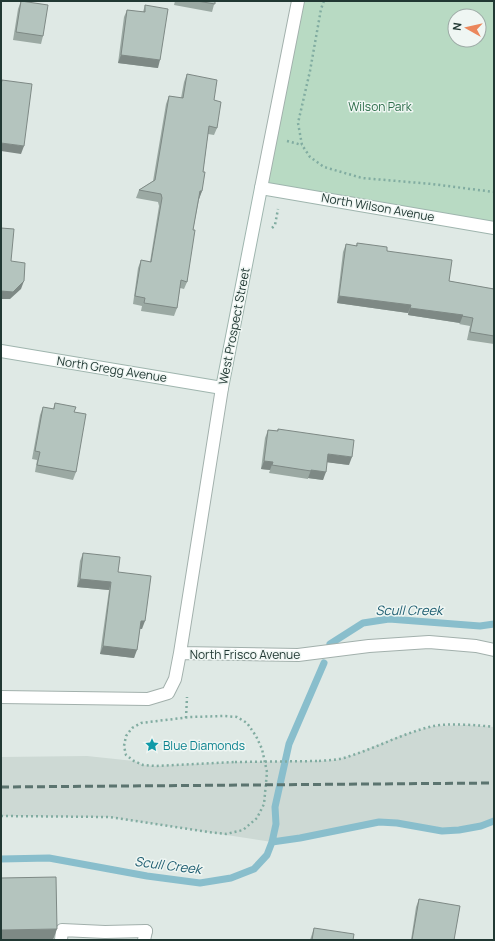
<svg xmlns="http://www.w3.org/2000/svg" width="495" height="941" viewBox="0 0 495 941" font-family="Manrope,sans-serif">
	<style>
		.built { fill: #cdd9d4 }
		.green { fill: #b8dac3; fill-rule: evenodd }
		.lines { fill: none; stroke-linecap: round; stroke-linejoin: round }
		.stream { stroke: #89becc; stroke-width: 7 }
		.lane-casing { stroke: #a2b0ac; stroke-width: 14 }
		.street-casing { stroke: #a2b0ac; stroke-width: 14 }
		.secondary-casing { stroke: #9fb5ae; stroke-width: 14 }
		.path { stroke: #81aca1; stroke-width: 2.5; stroke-dasharray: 2 3; stroke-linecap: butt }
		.lane { stroke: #fff; stroke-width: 12 }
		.street { stroke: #fff; stroke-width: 12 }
		.secondary { stroke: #fff; stroke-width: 12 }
		.rail { stroke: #5b746f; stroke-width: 3; stroke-dasharray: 8 4; stroke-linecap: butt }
		.path-bridge { stroke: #81aca1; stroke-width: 2.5; stroke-dasharray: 2 3; stroke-linecap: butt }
		.wall { fill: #9ba9a3 }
		.shaded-wall { fill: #7e8985 }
		.building { fill: #b4c4be; stroke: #7e8985 }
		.labels { text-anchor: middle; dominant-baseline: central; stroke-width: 3; stroke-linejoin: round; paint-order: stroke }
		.park-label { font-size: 12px; fill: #2d6d4a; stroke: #eff6f3 }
		.street-label { font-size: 12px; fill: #213833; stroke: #eff6f3 }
		.culture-label { font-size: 12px; fill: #0d838f; stroke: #eff6f3; text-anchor: start }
		.water-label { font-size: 13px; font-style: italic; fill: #1f5e71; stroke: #eff6f3 }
	</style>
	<rect width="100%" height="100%" fill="#dfe9e5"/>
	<path class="built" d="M467,725L494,727V821L481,826L459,830L442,831L397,823L379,822L300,838L272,842L109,817L1,816V757L87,756L134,761L143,765L156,766L235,762L319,761L336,760L350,756L402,735L434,726Z"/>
	<path class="green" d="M298,1H494V228L261,188ZM455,16H479V40H455Z"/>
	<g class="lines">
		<path class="stream" d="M330,644L363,623L389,619L480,626L494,624
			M272,842L300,838L379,822L397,823L442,831L459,830L481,826L494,821
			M1,859L49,858L147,876L200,883L231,878L254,869L267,855L272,842L276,824L275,807L289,744L324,663"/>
		<defs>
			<path id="lane" d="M61,940L62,930L105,932L146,931"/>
			<path id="street" d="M261,188L298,1
				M180,653L298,655L369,646L429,642L476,646L494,650
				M1,697L148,699L168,693L175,679L180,653L222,388
				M144,940L146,931"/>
			<path id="secondary" d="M1,351L222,388L261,188L494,228"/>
		</defs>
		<use href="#lane" class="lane-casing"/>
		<use href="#street" class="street-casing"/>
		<use href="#secondary" class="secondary-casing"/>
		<path class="path" d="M324,1L321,9L310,71L298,123L302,145L310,157L324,167L362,178L432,184L494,192
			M287,141L302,145
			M272,228L275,225L278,209
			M186,718L187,697
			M319,761C330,760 340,760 350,756C378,747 404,733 433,726C450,723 477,725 494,727
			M1,816L109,817L208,832L226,834L243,830L257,818L264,804L267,772L262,749L256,736L247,723L237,717L224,716L190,717L141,723L132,728L126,736L124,746L126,755L134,761L143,765L156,766L235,762"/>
		<use href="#lane" class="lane"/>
		<use href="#street" class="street"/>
		<use href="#secondary" class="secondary"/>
		<path class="rail" d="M1,787L494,783"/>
		<path class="path-bridge" d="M235,762L319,761"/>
	</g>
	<path class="wall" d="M21,1L43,36L41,44L13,40L18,9Z
		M175,1H215L212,12L174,5Z
		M145,5L158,68L118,63L124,17L127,10L143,12Z
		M187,74L214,100L217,128L214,135L208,134L203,172L202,191L199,199L193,230L187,282L184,289L180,288L177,308L174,316L141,311L142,306L133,304L138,268L141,260L150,262L159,206L158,202L136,198L139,190L153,181L166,104L169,96L181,98L184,82Z
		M357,243L387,251L449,281L494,289V344L467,340L470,326L459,324L460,323L408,315V313L337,303L343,252L346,244L356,246Z
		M55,403L74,412L76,472L73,480L35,472L37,460L32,459L40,415L43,407L53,409Z
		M278,429L349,465L327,462L323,480L308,478V479L269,473L270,470L261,469L265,438L268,430L277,431Z
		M83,553L118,572L142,629H140L134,658L100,654L109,590L77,587L80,561Z
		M419,899L454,940H411L416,907Z
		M314,928L353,940H310Z"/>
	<path class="shaded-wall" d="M121,55L160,60L158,68L118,63Z
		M1,143L24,146L21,154L1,151Z
		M200,191H202L199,199H197Z
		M24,281L21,289L10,299H1V291Z
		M339,296L411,305L408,313L337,303Z
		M410,308L463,315L460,323L408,315Z
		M328,454L352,457L349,465L325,462Z
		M264,461L273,462L270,470L261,469Z
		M311,470L326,472L323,480L308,478Z
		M80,579L111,582L109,590L77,587Z
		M141,621H145L142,629L138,628Z
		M103,646L137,650L134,658L100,654Z
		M57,929L53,940H1V930Z"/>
	<path class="building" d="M21,1L48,5L43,36L16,32Z
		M197,1H215V4Z
		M145,5L168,9L160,60L121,55L127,10L145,12Z
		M187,74L217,80L214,100L221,102L217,128L209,126L203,172H205L202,191H200L193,230H195L187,282L181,280L177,308L144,303L145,298L135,296L141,260L151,262L162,198L161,194L139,190L155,180L169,96L183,98Z
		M2,80L32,84L24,146L1,143V85Z
		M1,228L14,229L11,261L25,263L24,281L13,292L1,291Z
		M357,243L387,247V251L452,260L449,281L494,289V336L470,332L473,318L462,316L463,315L410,308L411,305L339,296L346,244L357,246Z
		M55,403L76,407L74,412L86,414L76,472L37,465L40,452L35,451L43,407L54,409Z
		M278,429L354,440L352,457L328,454L326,472L311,470V471L272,465L273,462L264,461L268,430L278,431Z
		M83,553L120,557L118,572L151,576L145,621H141L137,650L103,646L111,582L80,579Z
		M56,877L57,929L1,930V878Z
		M419,899L460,906L454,940H412Z
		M314,928L354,934L353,940H312Z"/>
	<defs>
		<symbol id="sight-bare" viewBox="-9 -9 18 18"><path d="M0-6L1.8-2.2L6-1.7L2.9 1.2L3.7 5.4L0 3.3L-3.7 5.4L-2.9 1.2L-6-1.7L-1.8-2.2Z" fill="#0f9aa8" stroke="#eff6f3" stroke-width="2.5" paint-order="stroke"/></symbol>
	</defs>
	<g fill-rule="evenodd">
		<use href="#sight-bare" x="142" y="735" width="20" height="20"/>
	</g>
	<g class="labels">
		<g class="park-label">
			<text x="380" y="106">Wilson Park</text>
		</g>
		<g class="street-label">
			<text transform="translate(378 207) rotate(10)">North Wilson Avenue</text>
			<text transform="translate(234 326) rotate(-79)">West Prospect Street</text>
			<text transform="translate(112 369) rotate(9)">North Gregg Avenue</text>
			<text x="245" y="654">North Frisco Avenue</text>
		</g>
		<g class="culture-label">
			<text x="163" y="745">Blue Diamonds</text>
		</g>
		<g class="water-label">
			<text x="409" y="610">Scull Creek</text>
			<text transform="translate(168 865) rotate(7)">Scull Creek</text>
		</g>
	</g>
	<rect width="495" height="941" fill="none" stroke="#213833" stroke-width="4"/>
	<g transform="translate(467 28) rotate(278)"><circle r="19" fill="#eff6f3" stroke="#9daaa6"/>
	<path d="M0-3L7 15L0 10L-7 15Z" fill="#eb875c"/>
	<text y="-6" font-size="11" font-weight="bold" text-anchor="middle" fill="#213833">N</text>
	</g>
</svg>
